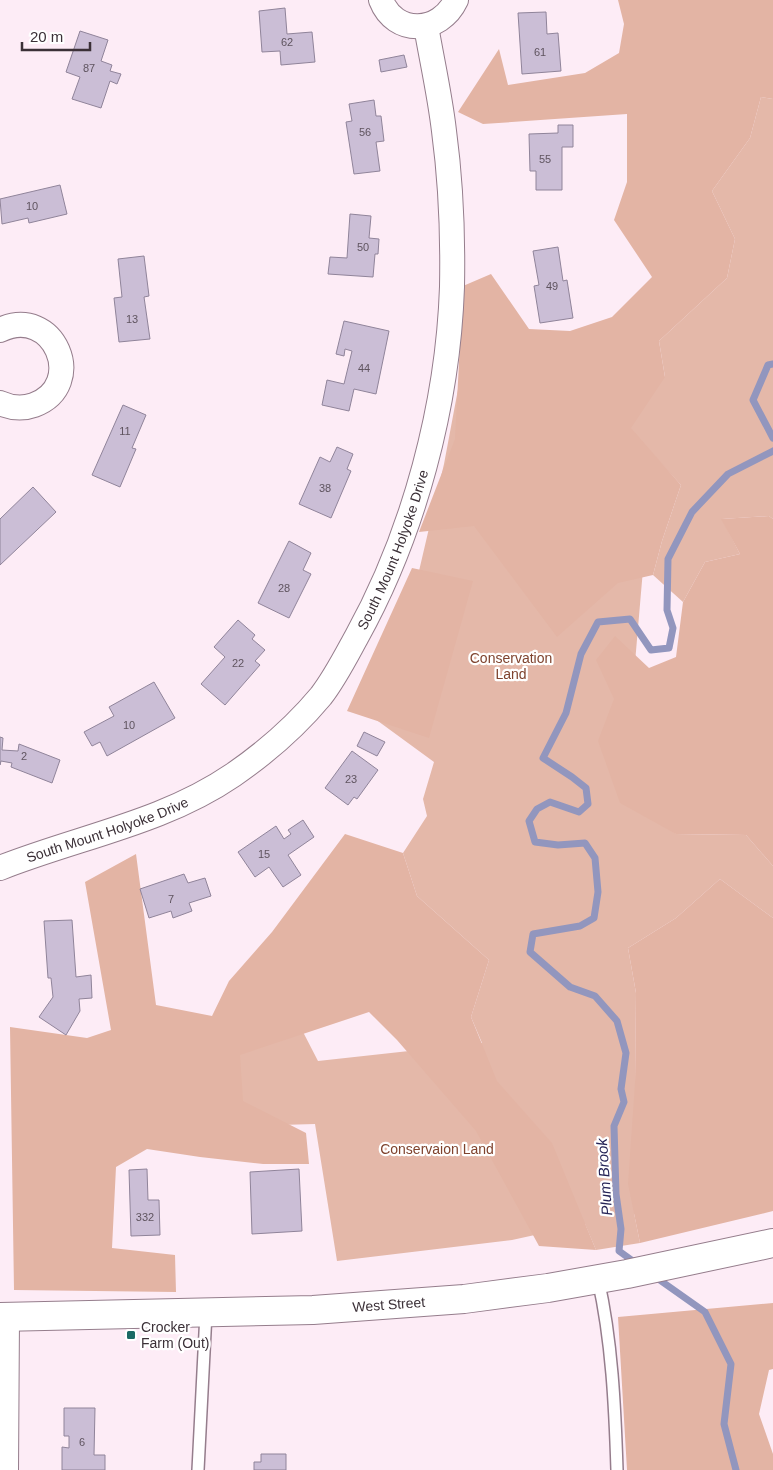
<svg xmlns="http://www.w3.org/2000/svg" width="773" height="1470" viewBox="0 0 773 1470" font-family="Arial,sans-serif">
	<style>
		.green { fill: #e4b8a9 }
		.forest { fill: #e3b4a4 }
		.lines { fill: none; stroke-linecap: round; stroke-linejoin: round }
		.stream { stroke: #9296be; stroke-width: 7 }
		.building { fill: #cbbed6; stroke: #90849a }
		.lane-casing { stroke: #957d8c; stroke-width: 14 }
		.street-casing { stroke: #957d8c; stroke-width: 26 }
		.secondary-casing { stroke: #957d8c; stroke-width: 30 }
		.lane { stroke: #fff; stroke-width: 11 }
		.street { stroke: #fff; stroke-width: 24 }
		.secondary { stroke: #fff; stroke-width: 28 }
		.poi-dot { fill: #1b6864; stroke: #fff; stroke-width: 2 }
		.labels { text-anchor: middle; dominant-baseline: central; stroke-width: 4.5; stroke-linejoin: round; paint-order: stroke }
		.number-label { font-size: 11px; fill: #5f545f }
		.street-label { font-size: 14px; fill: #3b3037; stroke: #fff }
		.park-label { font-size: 14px; fill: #7f432e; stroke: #fff }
		.poi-label { font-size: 14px; fill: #3b3037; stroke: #fff; text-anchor: start }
		.water-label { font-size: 15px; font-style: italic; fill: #252457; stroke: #fff }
	</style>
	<rect width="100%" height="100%" fill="#fdecf6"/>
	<path class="green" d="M761,97L773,99V519L769,516L722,519L740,554L705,562L683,602L653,575L662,541L681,485L648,449V511L633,686L676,834L746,835L773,866V918L720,879L676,918L628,948L636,993L634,1213L640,1243L596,1250L585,1224L512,1240L337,1261L315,1124L112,1130L13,1048L302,1030L318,1061L482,1043L471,1017L489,960L417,896L403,853L427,816L423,799L434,762L356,705L419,571L444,464L465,352L665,377L659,341L727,278L735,239L712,191L750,138Z"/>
	<path class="forest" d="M618,0H773V99L761,97L750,138L712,191L735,239L727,278L659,341L665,377L631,428L681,485L662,541L653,575L618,583L557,637L474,526L419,532L455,439L463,286L491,274L529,329L570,331L612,317L652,277L614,220L627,182V114L483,124L458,112L499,49L508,85L585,73L619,53L624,24Z
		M769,516L773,519V866L746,835L676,834L620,803L598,741L614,699L596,660L615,636L649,668L676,657L683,602L705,562L740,554L721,519Z
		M412,568L473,581L429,738L347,711Z
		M345,834L403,853L417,896L489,960L471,1017L497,1081L552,1143L596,1250L539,1246L476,1131L397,1040L369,1012L240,1055L243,1101L306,1133L309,1164H263L200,1157L147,1149L116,1167L112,1248L175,1255L176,1292L14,1290L10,1027L87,1038L111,1030L85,882L136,854L156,1005L212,1016L229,981L272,932Z
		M720,879L773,918V1211L640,1243L628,1184L635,1083L636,993L628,948L676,918Z
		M773,1303V1369L769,1370L759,1414L773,1454V1470H627L618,1317Z"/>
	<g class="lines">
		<path class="stream" d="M773,364L768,365L753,400L773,438
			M637,1264L619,1251L621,1229L616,1194L614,1126L624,1102L621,1089L626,1053L617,1021L595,996L570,987L530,952L533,934L580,926L594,918L598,892L595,858L585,843L558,845L535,842L529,821L537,809L550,802L579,812L588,804L586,788L572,777L543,758L566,713L581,654L598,622L630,619L651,650L669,648L673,628L667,610L668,559L692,512L728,474L773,451
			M654,1276L705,1312L731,1364L724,1424L736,1470"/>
	</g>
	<path class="building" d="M285,8L287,34L312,32L315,62L281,65L280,51L262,52L259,11Z
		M546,12L547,34L558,33L561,71L522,74L518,13Z
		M80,31L108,40L101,61L112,65L110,71L121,74L117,84L110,81L101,108L72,99L80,77L66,72Z
		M404,55L407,67L381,72L379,60Z
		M374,100L376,116H381L384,141L376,142L380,171L354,174L346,122L352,121L349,104Z
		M558,125H573V147H562V190H536V171H530L529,134L558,133Z
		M60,185L67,214L29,223L28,218L2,224L0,199Z
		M350,214L371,216L369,238L379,239L378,254H375L373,277L328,274L330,257L347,258Z
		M558,247L563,281L567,280L573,318L540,323L534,286L539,285L533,251Z
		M144,256L149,296L144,297L150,339L119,342L114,298L122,297L118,259Z
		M344,321L389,331L376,394L354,389L349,411L322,405L327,380L344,384L352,351L345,349L344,356L336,354Z
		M123,405L146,415L132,448L136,449L120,487L92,475Z
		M337,447L353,454L347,469L351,471L331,518L299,504L320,457L330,462Z
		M33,487L56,512L0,565V519Z
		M289,541L311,553L303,570L311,574L289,618L258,603Z
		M238,620L255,635L252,639L265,650L255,661L260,665L225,705L201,684L225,657L214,647Z
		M154,682L175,718L107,756L100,742L92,746L84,732L114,716L109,707Z
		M364,732L385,742L377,756L357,746Z
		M0,737L3,738L2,750L18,751L19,744L60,760L52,783L11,767L12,763L1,761L0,765Z
		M352,751L378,770L357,799L354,797L348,805L325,788Z
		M303,820L314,837L288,855L301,875L283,887L269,867L255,877L238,852L276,826L284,839L291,834L288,830Z
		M184,874L188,883L205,878L211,896L189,903L192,911L173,918L171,911L149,918L140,889Z
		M72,920L76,977L91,975L92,998L79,999L80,1011L66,1035L39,1017L53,997L51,978H48L44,921Z
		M147,1169L148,1200H159L160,1235L131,1236L129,1170Z
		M299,1169L302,1231L252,1234L250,1172Z
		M64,1408H95L94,1455H105V1470H62V1447L69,1448V1436H64Z
		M261,1454H286V1470H254V1462H261Z"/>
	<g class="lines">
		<defs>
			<path id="lane" d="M598,1279C612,1341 615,1407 617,1470
				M198,1470L206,1313"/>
			<g id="street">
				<path d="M381,0C395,36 440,34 456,0"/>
				<path d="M0,330C54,304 88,385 34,405C23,409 11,408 0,403"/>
				<path id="s1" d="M0,868C78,837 163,823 233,775C265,753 296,726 321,696C335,678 346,656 357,636C414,533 448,405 452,287C453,235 451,183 444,131C440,96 432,61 426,26"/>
				<path d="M6,1470L7,1317"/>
			</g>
			<g id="secondary">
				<path id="s2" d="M0,1317L313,1310L464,1299L548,1288L627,1274L773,1243"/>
			</g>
		</defs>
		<use href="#lane" class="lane-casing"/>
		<use href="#street" class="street-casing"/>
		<use href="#secondary" class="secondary-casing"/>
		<use href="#lane" class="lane"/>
		<use href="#street" class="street"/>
		<use href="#secondary" class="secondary"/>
	</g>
	<rect class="poi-dot" x="126" y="1330" width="10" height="10" rx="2.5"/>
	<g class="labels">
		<g class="number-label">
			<text x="287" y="42">62</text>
			<text x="540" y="52">61</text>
			<text x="89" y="68">87</text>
			<text x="365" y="132">56</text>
			<text x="545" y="159">55</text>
			<text x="32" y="206">10</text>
			<text x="363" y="247">50</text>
			<text x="552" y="286">49</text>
			<text x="132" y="319">13</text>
			<text x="364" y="368">44</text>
			<text x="125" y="431">11</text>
			<text x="325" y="488">38</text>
			<text x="284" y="588">28</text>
			<text x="238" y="663">22</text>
			<text x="129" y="725">10</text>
			<text x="24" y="756">2</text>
			<text x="351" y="779">23</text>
			<text x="264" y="854">15</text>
			<text x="171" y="899">7</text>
			<text x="145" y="1217">332</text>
			<text x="82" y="1442">6</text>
		</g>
		<g class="street-label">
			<text stroke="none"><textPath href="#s1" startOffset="534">South Mount Holyoke Drive</textPath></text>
			<text stroke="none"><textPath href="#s1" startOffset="114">South Mount Holyoke Drive</textPath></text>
			<text stroke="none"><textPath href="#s2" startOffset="389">West Street</textPath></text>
		</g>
		<g class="park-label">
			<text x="511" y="658">Conservation<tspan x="511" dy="16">Land</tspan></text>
			<text x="437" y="1149">Conservaion Land</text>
		</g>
		<g class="poi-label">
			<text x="141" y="1327">Crocker<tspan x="141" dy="16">Farm (Out)</tspan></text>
		</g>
		<g class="water-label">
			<text transform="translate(604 1177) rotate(-94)">Plum Brook</text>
		</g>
	</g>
	<path d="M22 42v8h68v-8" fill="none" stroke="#3b3037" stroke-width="2.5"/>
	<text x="30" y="42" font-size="15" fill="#3b3037" stroke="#ffffff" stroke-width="4" paint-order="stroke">20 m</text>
</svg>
